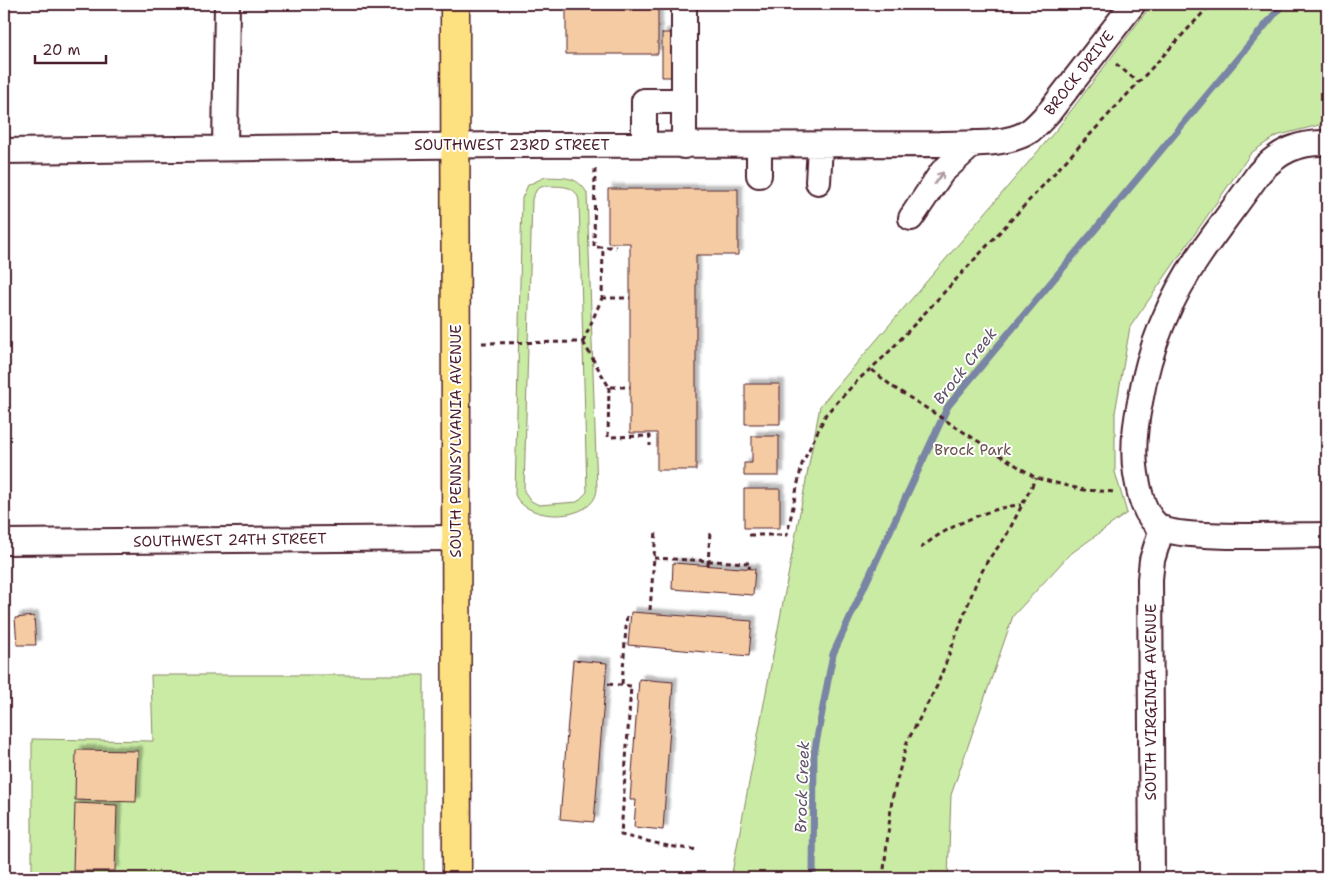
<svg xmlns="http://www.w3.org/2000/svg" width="1331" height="882" viewBox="0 0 1331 882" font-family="'Shantell Sans',sans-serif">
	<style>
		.green { fill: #c9eba4; stroke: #8a8568; fill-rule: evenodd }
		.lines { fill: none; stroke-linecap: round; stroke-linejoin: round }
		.stream { stroke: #7a84a4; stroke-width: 7 }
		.building { fill: #f5cba4; stroke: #4a1f2b; filter: url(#shadow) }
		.minor-casing { stroke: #4a1f2b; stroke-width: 28 }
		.major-casing { stroke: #4a1f2b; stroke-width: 31 }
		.path { stroke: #4a1f2b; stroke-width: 3; stroke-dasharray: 5 4; stroke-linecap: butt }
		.minor { stroke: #fff; stroke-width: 24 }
		.major { stroke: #fde080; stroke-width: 28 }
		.oneway { stroke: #ae9aa0 }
		.labels { text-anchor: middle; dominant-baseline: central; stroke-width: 4; stroke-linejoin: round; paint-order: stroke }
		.street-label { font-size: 15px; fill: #4a1f2b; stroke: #fff }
		.park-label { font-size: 15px; fill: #6a5249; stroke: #fff }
		.water-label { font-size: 16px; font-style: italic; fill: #625268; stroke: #fff }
	</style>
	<defs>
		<filter id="shadow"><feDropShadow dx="4.5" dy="-4.5" stdDeviation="1" flood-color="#0004"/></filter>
	</defs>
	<rect width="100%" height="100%" fill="#fff"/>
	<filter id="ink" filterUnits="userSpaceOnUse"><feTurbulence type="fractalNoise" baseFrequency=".02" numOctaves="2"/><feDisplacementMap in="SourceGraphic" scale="10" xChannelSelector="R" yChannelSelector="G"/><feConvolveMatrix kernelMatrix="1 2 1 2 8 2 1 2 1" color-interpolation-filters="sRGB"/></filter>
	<g filter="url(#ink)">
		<path class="green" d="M1152,4H1327V123L1276,136L1251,153L1130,327L1115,413V472L1127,513L1069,555L1013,616L951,795L948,878H731L820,406L1057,129Z
			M545,177C563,178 577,175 587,193L597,490C594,522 527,523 515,495L522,198L528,185ZM544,186C558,187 576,183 579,201L587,492L577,502L539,505L531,501L524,491L532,199L537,189Z
			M151,675H424V878H32V739L153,741Z"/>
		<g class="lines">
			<path class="stream" d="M813,878L814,754L833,654L948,406L1283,4"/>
		</g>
		<path class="building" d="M596,4H614V9H658V54H566V9H596Z
			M662,33H672V77H662Z
			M608,189H738V255H696V470H657V433H630V243H608Z
			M745,384H780V424H745Z
			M752,436H779V476H744V463H752Z
			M744,489H780V528H744Z
			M673,563L755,569L753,595L672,589Z
			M631,612L752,621L749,656L628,645Z
			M34,616L36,645H17L15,618Z
			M573,660L607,663L594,822L560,819Z
			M639,679L673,682L663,830L634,827L636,800H630Z
			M76,750L138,751L136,802L75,800Z
			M75,803L117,805L115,871H73Z"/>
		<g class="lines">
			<defs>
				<path id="minor" d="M684,4V146
					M1327,143C1298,142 1279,151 1259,173C1240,200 1220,226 1201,253C1170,297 1149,349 1140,402C1135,426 1132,450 1136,474C1139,492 1144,517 1161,528C1181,540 1297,535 1327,535
					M644,145V101H684
					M225,148L227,4
					M4,151L505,145L940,144C965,143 1006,146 1028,132C1036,127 1043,118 1050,111L1133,4
					M759,175V146
					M818,182L820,145
					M911,218L942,172L974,143
					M4,542L456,538
					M1152,878L1150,579L1152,560L1162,528"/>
				<path id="major" d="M455,4L457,878"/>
			</defs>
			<use href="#minor" class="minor-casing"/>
			<use href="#major" class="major-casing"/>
			<path class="path" d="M1116,64L1138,82
				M595,169L594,247H616
				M602,298H630
				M583,342L602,298L603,247
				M583,342L609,387H630
				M482,343L583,342
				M872,370L893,387L1036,478L1084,490L1116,492
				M609,387L608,437L650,436V446
				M749,535H787L802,464L826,414L858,380L886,355L1211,4
				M921,548C944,528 990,507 1021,505
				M654,558L750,563L749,569
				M708,565L710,531
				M650,610L656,531
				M608,684L631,686L621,835L668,846L698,850
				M622,684L627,613
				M883,878L892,799L907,742L937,686L976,583L988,560L1005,538L1036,478"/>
			<use href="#minor" class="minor"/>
			<use href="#major" class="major"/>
		</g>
		<defs><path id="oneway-shaft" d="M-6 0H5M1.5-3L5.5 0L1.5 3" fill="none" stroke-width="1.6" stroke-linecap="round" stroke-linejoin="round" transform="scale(1.25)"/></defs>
		<use class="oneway" href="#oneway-shaft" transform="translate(939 178) rotate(-54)"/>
	</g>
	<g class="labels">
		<g class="street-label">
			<text transform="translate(1079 73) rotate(-52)">BROCK DRIVE</text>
			<text x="512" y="145">SOUTHWEST 23RD STREET</text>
			<text transform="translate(456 441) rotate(-90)">SOUTH PENNSYLVANIA AVENUE</text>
			<text transform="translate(230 540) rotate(-1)">SOUTHWEST 24TH STREET</text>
			<text transform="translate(1151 702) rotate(-90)">SOUTH VIRGINIA AVENUE</text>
		</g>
		<g class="park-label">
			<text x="973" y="450">Brock Park</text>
		</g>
		<g class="water-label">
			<text transform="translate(965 366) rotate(-52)">Brock Creek</text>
			<text transform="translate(802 787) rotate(-88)">Brock Creek</text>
		</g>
	</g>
	<rect width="1331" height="882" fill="none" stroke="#fff" stroke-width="20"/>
	<rect x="10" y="10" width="1311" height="862" fill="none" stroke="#4a1f2b" stroke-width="2" filter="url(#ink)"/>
	<path d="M35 55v8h71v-8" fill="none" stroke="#4a1f2b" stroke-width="2.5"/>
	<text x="42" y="55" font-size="15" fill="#4a1f2b" stroke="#ffffff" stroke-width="4" paint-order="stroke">20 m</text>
</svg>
